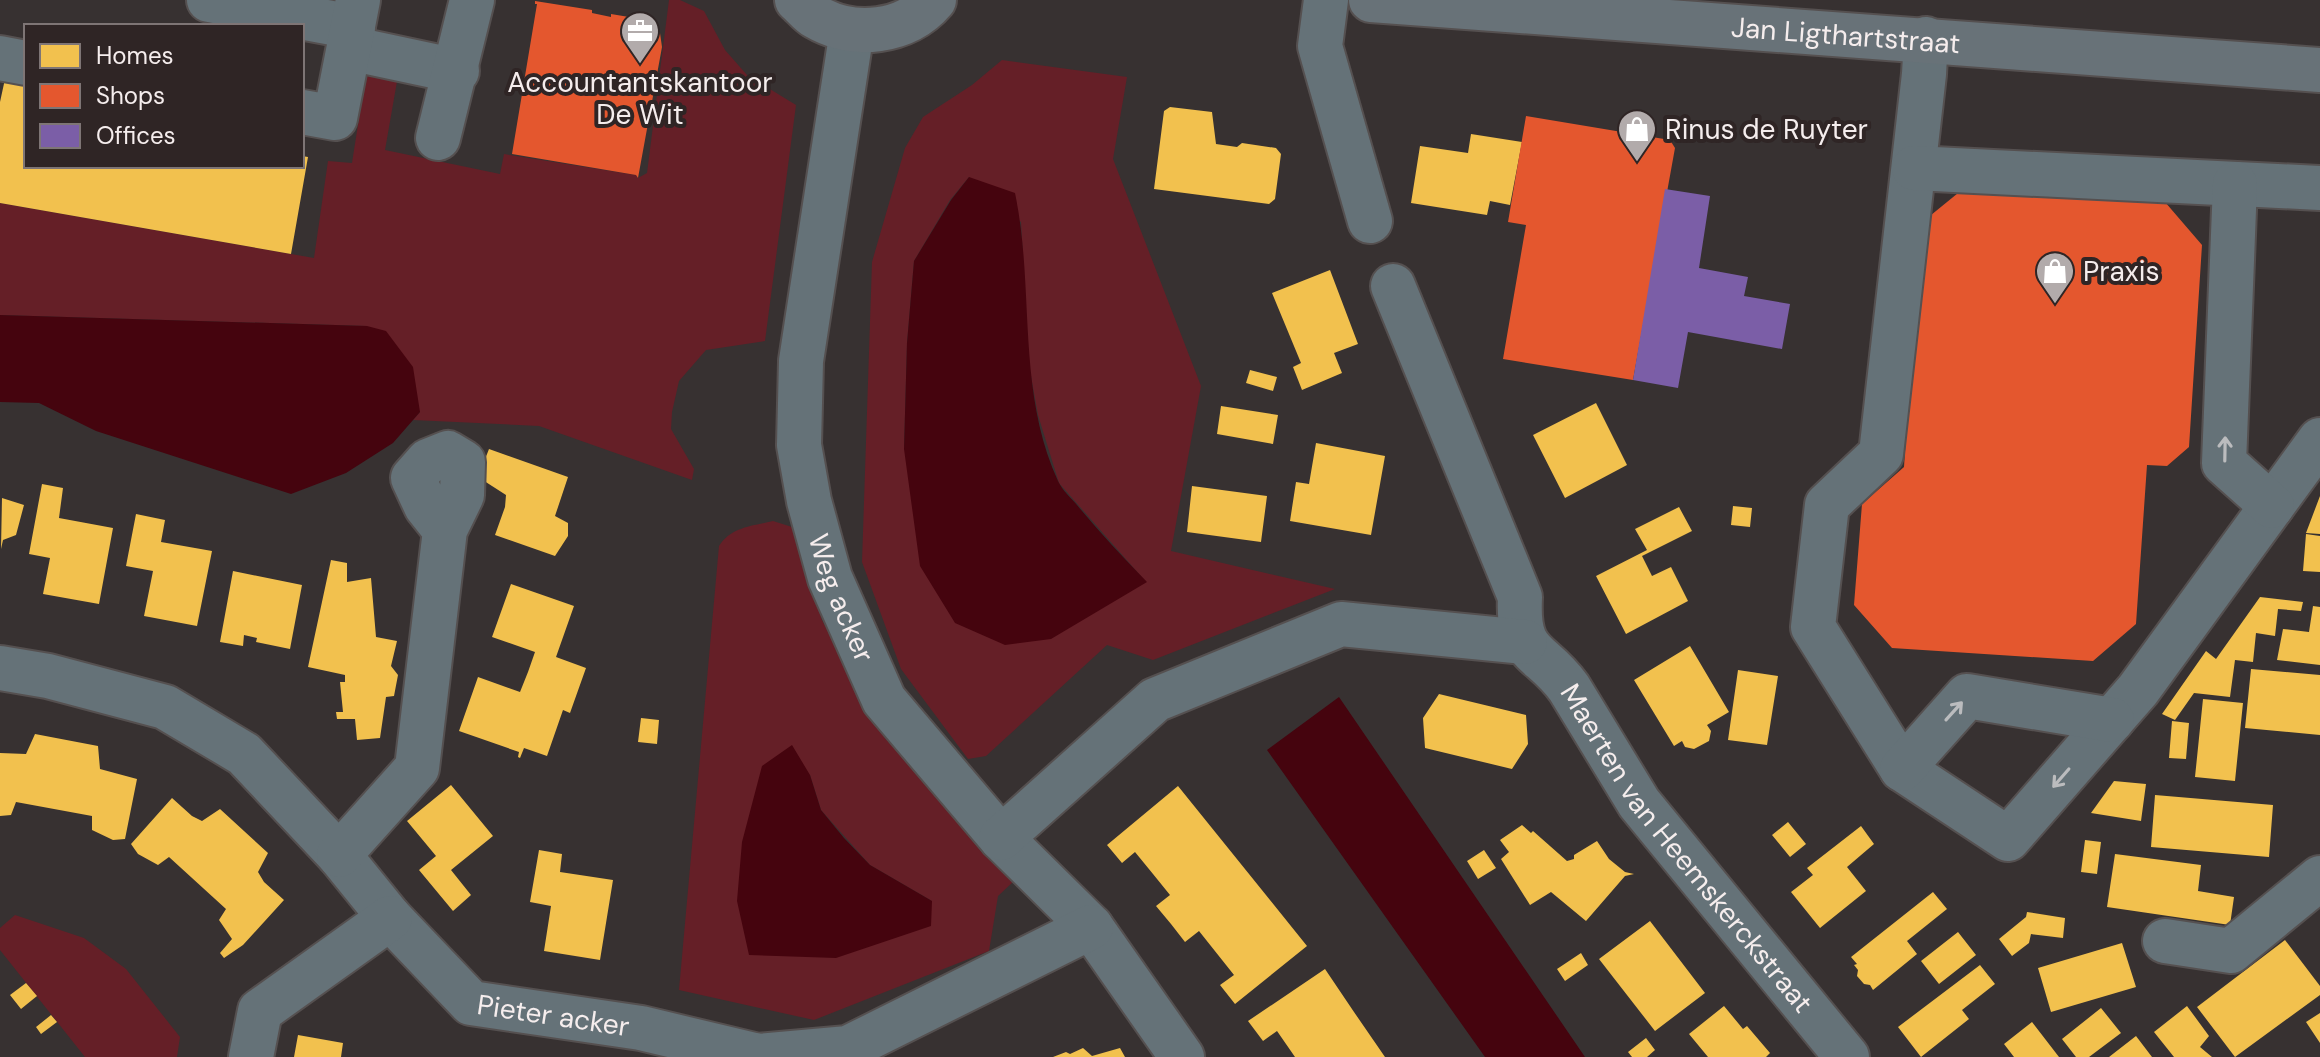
<svg xmlns="http://www.w3.org/2000/svg" width="2320" height="1057" viewBox="0 0 2320 1057" font-family="'DM Sans',sans-serif">
	<style>
		.green { fill: #651f27; fill-rule: evenodd }
		.water { fill: #45040e }
		.homes { fill: #f2c14e }
		.shops { fill: #e4572e }
		.offices { fill: #7b5ea7 }
		.lines { fill: none; stroke-linecap: round; stroke-linejoin: round }
		.minor-casing { stroke: #555050; stroke-width: 48 }
		.major-casing { stroke: #555050; stroke-width: 48 }
		.minor { stroke: #657278; stroke-width: 44 }
		.major { stroke: #687278; stroke-width: 44 }
		.oneway { stroke: #bbbcbe }
		.labels { text-anchor: middle; dominant-baseline: central; stroke-width: 8; stroke-linejoin: round; paint-order: stroke }
		.street-label { font-size: 28px; fill: #f5eded; stroke: #2f2525 }
		.poi-label { font-size: 28px; fill: #f5eded; stroke: #2f2525; text-anchor: start }
	</style>
	<rect width="100%" height="100%" fill="#373131"/>
	<path class="green" d="M669,0H680L704,11L725,50L747,75L796,105L765,341L706,350L679,381L672,412L671,429L694,469L692,480L539,426L413,420L420,412L367,326L0,315V203L314,258L328,161L352,163L367,67L399,70L385,150L500,174L504,154L636,175L638,178L647,173Z
		M1002,60L1127,77L1113,159L1201,386L1171,551L1335,589L1153,660L1107,645L986,756L968,759L901,669L862,562L872,262L905,148L923,117L972,85ZM969,177L1021,222L1029,365L1038,415L1059,483L1146,582L1112,601L904,449L907,343L914,261L950,200Z
		M773,521L792,527L822,620L885,738L1013,882L998,896L989,951L814,1020L679,990L719,546C731,527 752,526 773,521ZM810,775L821,810L870,865L932,901L742,842Z
		M15,915L84,938L126,969L180,1037L177,1057H85L0,950V928Z"/>
	<path class="water" d="M969,177L1015,193C1035,288 1016,389 1058,481C1062,490 1071,498 1077,505C1099,532 1123,557 1147,582L1051,639L1005,645L955,623L920,566L904,449L907,343L914,261L951,200Z
		M0,315L367,326L386,331L413,367L420,412L393,443L346,473L291,494L96,431L39,403L0,402Z
		M1339,697L1585,1057H1485L1267,750Z
		M792,745L810,775L821,810L844,838L870,865L932,901L931,926L836,958L749,955L737,901L742,842L762,766Z"/>
	<path class="homes" d="M5,79L26,83V166H302V156L308,157L291,254L0,203V102Z
		M1170,107L1212,112L1216,144L1237,147L1242,143L1276,148L1281,154L1275,199L1269,204L1154,189L1164,111Z
		M1471,134L1522,142L1510,205L1490,201L1487,215L1411,203L1420,146L1468,153Z
		M1330,270L1358,344L1334,353L1342,373L1302,390L1293,367L1301,363L1272,293Z
		M1250,370L1277,377L1273,391L1246,383Z
		M1596,403L1627,465L1565,498L1533,435Z
		M1221,406L1278,415L1273,444L1217,434Z
		M1316,443L1385,456L1371,535L1290,521L1296,482L1309,484Z
		M489,449L568,477L555,516L568,523V536L555,556L495,535L505,507L506,495L478,477Z
		M42,484L63,488L59,518L113,528L99,604L43,594L50,558L29,554Z
		M1192,486L1267,496L1261,542L1187,532Z
		M2320,496V534L2306,533Z
		M2,498L24,505L16,535L3,540L1,549Z
		M1733,506L1752,508L1750,527L1731,525Z
		M1679,507L1692,531L1642,556L1652,576L1671,567L1688,601L1626,634L1596,576L1647,550L1635,529Z
		M136,514L165,520L161,542L212,551L197,626L144,616L153,571L126,566Z
		M2306,534L2320,536V572L2303,571Z
		M331,560L347,563V582L371,578L376,637L397,641L391,666L398,675L394,696L386,697L380,738L357,740L355,719H337L336,712H343L340,682H345V675L308,667Z
		M233,571L302,585L290,649L256,642L257,638L244,635L243,646L220,642Z
		M511,584L574,606L556,657L586,668L570,713L563,710L547,756L524,748L520,758L518,757L519,752L459,731L478,677L520,692L528,672L535,652L492,637Z
		M2260,597L2303,602L2301,611L2278,609L2275,636L2256,633L2253,662L2235,660L2230,697L2194,693L2175,720L2162,714L2206,651L2216,659Z
		M2313,606L2320,607V665L2277,660L2283,629L2309,632Z
		M1690,646L1729,712L1707,725L1711,731L1709,741L1694,749L1685,747L1682,741L1674,746L1634,680Z
		M2251,669L2320,675V735L2245,728Z
		M1738,670L1778,676L1767,745L1728,740Z
		M1439,694L1526,715L1528,744L1512,769L1425,748L1423,718Z
		M2203,699L2243,703L2235,781L2195,777Z
		M641,718L659,720L657,744L638,742Z
		M2172,721L2189,723L2186,759L2169,758Z
		M35,734L98,746L100,769L137,779L125,839L113,840L92,830V816L16,802L11,815L0,816V753L26,754Z
		M2114,781L2146,784L2141,821L2091,813Z
		M451,785L493,836L451,870L471,895L453,911L419,870L436,856L407,821Z
		M1178,786L1307,946L1235,1004L1220,985L1234,975L1199,931L1185,942L1171,924L1156,906L1170,895L1153,874L1135,852L1122,863L1107,845Z
		M2155,795L2273,805L2269,857L2151,847Z
		M172,798L192,816L202,821L220,809L268,853L258,872L264,882L284,900L243,945L224,958L220,953L232,939L219,920L226,909L169,857L158,865L138,854L131,844Z
		M1788,822L1806,844L1790,857L1772,835Z
		M1522,825L1531,833L1533,831L1567,861L1574,859V855L1597,841L1609,859L1625,872L1634,874L1625,876L1586,921L1551,892L1530,905L1501,859L1509,852L1500,840Z
		M1861,826L1874,844L1847,867L1866,891L1820,928L1791,892L1813,875L1807,868Z
		M2085,840L2101,842L2097,874L2081,872Z
		M539,850L562,854L560,872L613,880L600,960L544,951L551,906L530,902Z
		M1484,850L1496,868L1478,879L1467,861Z
		M2115,854L2201,865L2198,891L2234,897L2230,925L2107,907Z
		M1933,892L1947,909L1907,941L1917,954L1873,990L1870,985L1864,984L1857,976L1858,970L1854,965L1857,964L1851,957Z
		M2027,912L2065,918L2063,938L2031,934L2029,943L2012,956L1999,939L2026,917Z
		M1650,921L1705,993L1655,1031L1599,959Z
		M1958,932L1976,955L1939,984L1921,961Z
		M2285,940L2320,986V995L2235,1057L2197,1007Z
		M2122,943L2136,987L2051,1012L2038,968Z
		M1581,953L1588,965L1565,981L1557,969Z
		M1980,965L1995,984L1962,1010L1969,1019L1921,1057L1898,1027Z
		M1325,969L1354,1012L1385,1057H1295L1277,1031L1263,1041L1248,1021Z
		M26,983L37,996L21,1009L10,995Z
		M1724,1006L1743,1029L1747,1026L1770,1053L1766,1057H1708L1689,1034Z
		M2187,1006L2209,1036L2200,1047L2212,1057H2174L2154,1032Z
		M2101,1008L2121,1033L2089,1057H2076L2062,1039Z
		M2320,1013V1043L2306,1022Z
		M51,1015L57,1022L41,1034L36,1027Z
		M2032,1022L2059,1057H2014L2004,1044Z
		M298,1035L343,1043L341,1057H294Z
		M2136,1036L2152,1057H2109Z
		M1646,1038L1655,1050L1647,1057H1632L1628,1052Z
		M1083,1048L1092,1056L1120,1048L1125,1057H1053L1066,1052L1070,1054Z"/>
	<path class="shops" d="M535,1L592,10V13L611,17V14L641,19L653,24L660,33L662,47L638,178L636,175L512,154L537,4H535Z
		M1526,116L1670,140L1675,148L1633,380L1503,359L1526,225L1508,222Z
		M1963,189L2165,202L2202,245L2189,447L2167,466L2147,465L2136,624L2093,661L1892,648L1854,605L1862,504L1904,467L1920,224Z"/>
	<path class="offices" d="M1665,189L1710,196L1699,268L1748,277L1744,296L1790,304L1782,349L1688,332L1678,388L1633,380Z"/>
	<g class="lines">
		<defs>
			<g id="minor">
				<path d="M209,0L353,27"/>
				<path d="M1326,0L1320,46L1370,221"/>
				<path id="s1" d="M852,30L801,361L799,445L809,501L830,578L884,700L1001,838L1091,927L1182,1057"/>
				<path d="M1926,39L1924,74L1881,454L1827,505L1813,627L1902,769L2008,839L2138,690L2320,440"/>
				<path d="M349,48L457,71"/>
				<path d="M0,58L26,63"/>
				<path d="M302,112L335,118L358,0"/>
				<path d="M438,138L472,0"/>
				<path d="M1914,168L2320,188"/>
				<path d="M2235,184L2224,463L2272,506"/>
				<path id="s2" d="M1393,286L1520,597C1517,659 1539,647 1569,688L1639,803L1847,1057"/>
				<path id="s3" d="M0,668L48,676L165,707L244,754L339,855L390,918L471,1003L641,1028L758,1056L848,1048L1091,927"/>
				<path d="M1902,769L1967,696L2112,720"/>
				<path d="M1001,838L1155,700L1341,624L1525,642"/>
				<path d="M339,855L417,768L445,530L426,506L413,478L428,461L448,453L463,462L462,495L445,530"/>
				<path d="M2165,941L2231,951L2320,878"/>
				<path d="M251,1057L260,1011L390,918"/>
			</g>
			<g id="major">
				<path d="M797,0C803,5 809,13 816,17C854,39 906,33 934,0"/>
				<path id="s4" d="M1371,0L2320,70"/>
			</g>
		</defs>
		<use href="#minor" class="minor-casing"/>
		<use href="#major" class="major-casing"/>
		<use href="#minor" class="minor"/>
		<use href="#major" class="major"/>
	</g>
	<defs><path id="oneway-shaft" d="M-6 0H5M1.5-3L5.5 0L1.5 3" fill="none" stroke-width="1.6" stroke-linecap="round" stroke-linejoin="round" transform="scale(2)"/></defs>
	<g class="oneway">
		<use href="#oneway-shaft" transform="translate(2225 449) rotate(-89)"/>
		<use href="#oneway-shaft" transform="translate(1954 711) rotate(-48)"/>
		<use href="#oneway-shaft" transform="translate(2061 778) rotate(131)"/>
	</g>
	<defs>
		<symbol id="office-pin" viewBox="-11 -11 22 30"><path d="M0 17L-7.5 6A9.5 9.5 0 1 1 7.5 6Z" fill="#b2abab" stroke="#2f2525"/><path d="M-6-3h4V-5.5h4V-3h4V5H-6ZM-1-4.5V-3h2v-1.5ZM-6 0V1H6V0Z" fill="#fff"/></symbol>
		<symbol id="shop-pin" viewBox="-11 -11 22 30"><path d="M0 17L-7.5 6A9.5 9.5 0 1 1 7.5 6Z" fill="#b2abab" stroke="#2f2525"/><path d="M-5-2.5h2.3a2.7 3.5 0 0 1 5.4 0H5L5.5 6h-11ZM-1.5-2.5h3a1.5 2.3 0 0 0-3 0Z" fill="#fff"/></symbol>
	</defs>
	<g fill-rule="evenodd">
		<use href="#office-pin" x="618" y="9" width="44" height="60"/>
		<use href="#shop-pin" x="1615" y="107" width="44" height="60"/>
		<use href="#shop-pin" x="2033" y="249" width="44" height="60"/>
	</g>
	<g class="labels">
		<g class="street-label">
			<text stroke="none"><textPath href="#s4" startOffset="476">Jan Ligthartstraat</textPath></text>
			<text stroke="none"><textPath href="#s1" startOffset="578">Weg acker</textPath></text>
			<text stroke="none"><textPath href="#s2" startOffset="644">Maerten van Heemskerckstraat</textPath></text>
			<text stroke="none"><textPath href="#s3" startOffset="682">Pieter acker</textPath></text>
		</g>
		<g class="poi-label">
			<text x="640" y="82" text-anchor="middle">Accountantskantoor<tspan x="640" dy="32">De Wit</tspan></text>
			<text x="1665" y="129">Rinus de Ruyter</text>
			<text x="2083" y="271">Praxis</text>
		</g>
	</g>
	<rect x="24" y="24" width="280" height="144" fill="#2f2525" stroke="#7e7575" stroke-width="2"/>
	<rect x="40" y="44" width="40" height="24" fill="#f2c14e" stroke="#7e7575" stroke-width="2"/>
	<text x="96" y="64" font-size="24" fill="#f5eded">Homes</text>
	<rect x="40" y="84" width="40" height="24" fill="#e4572e" stroke="#7e7575" stroke-width="2"/>
	<text x="96" y="104" font-size="24" fill="#f5eded">Shops</text>
	<rect x="40" y="124" width="40" height="24" fill="#7b5ea7" stroke="#7e7575" stroke-width="2"/>
	<text x="96" y="144" font-size="24" fill="#f5eded">Offices</text>
</svg>
